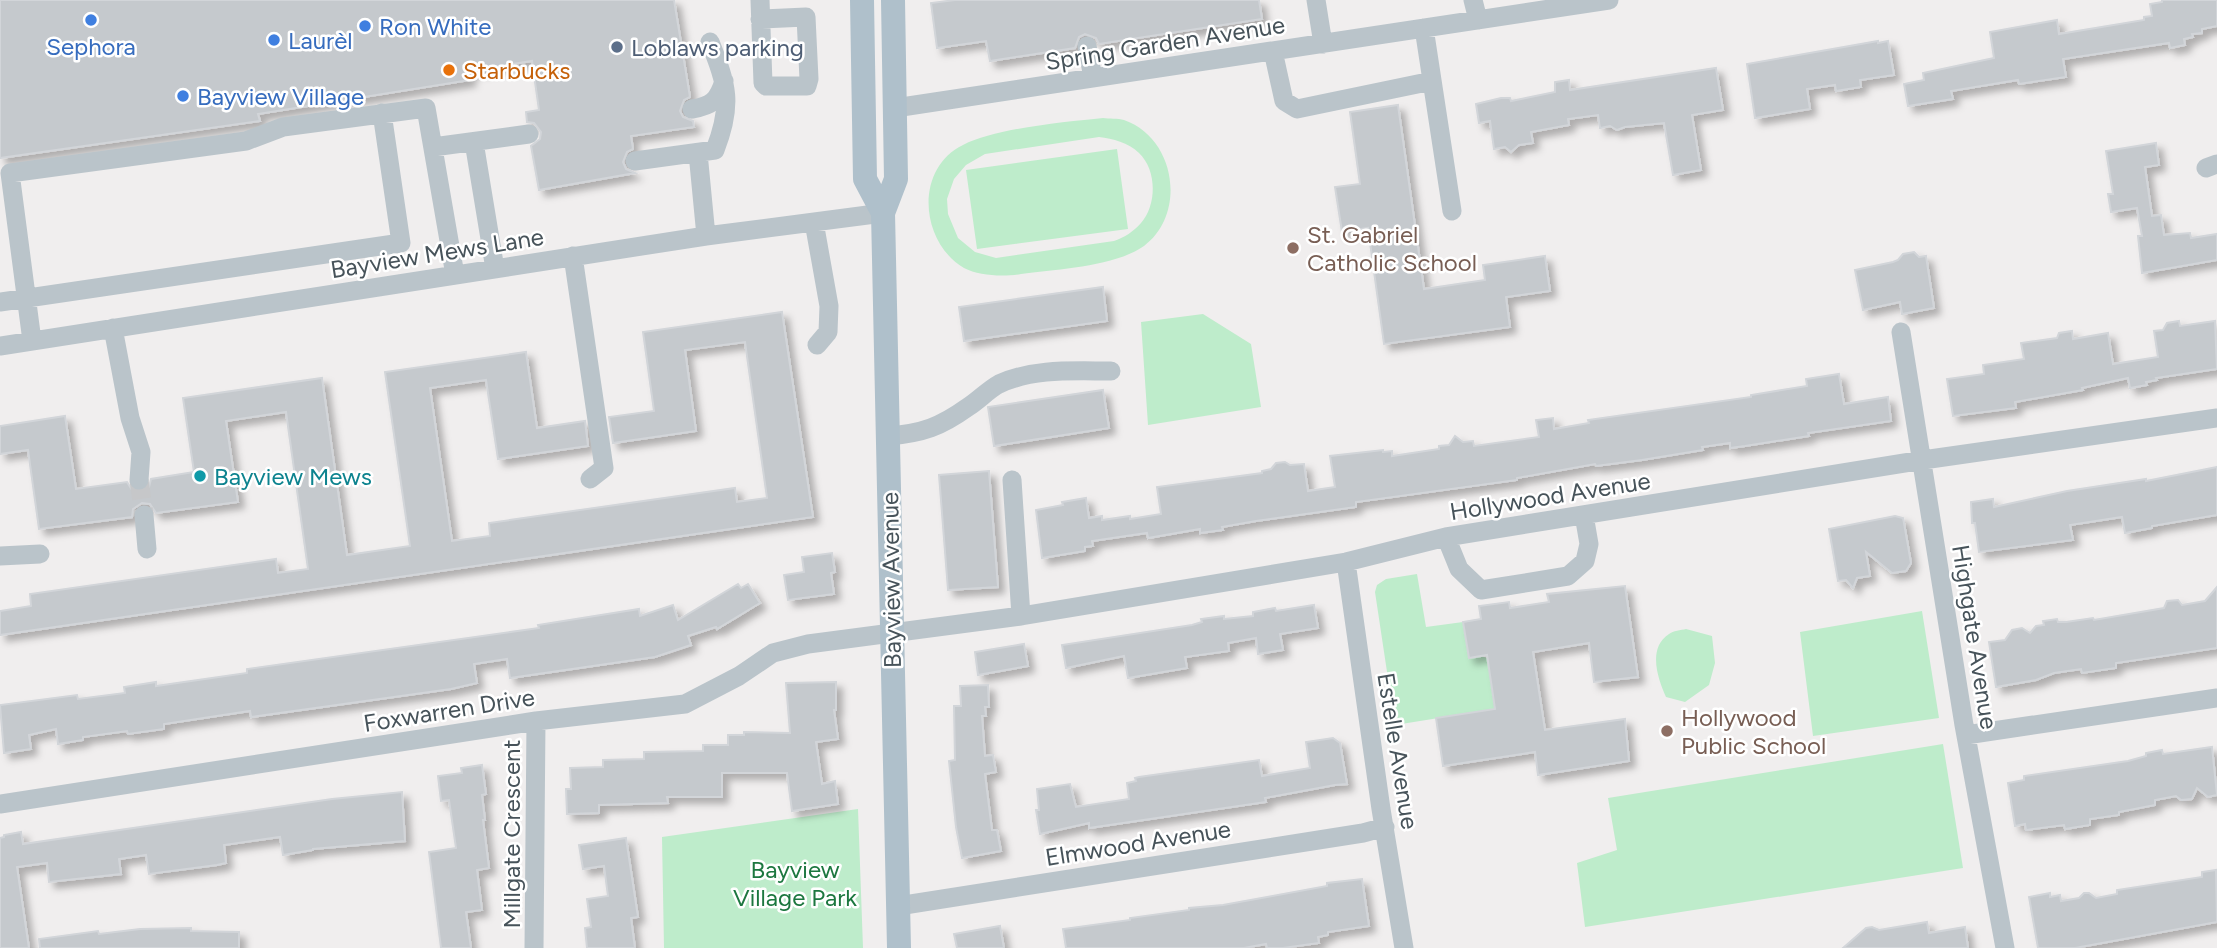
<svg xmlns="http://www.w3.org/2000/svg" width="2217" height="948" viewBox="0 0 2217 948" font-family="Figtree,sans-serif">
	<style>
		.green { fill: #beeccb; fill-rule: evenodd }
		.building { fill: #c5c9cd; stroke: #d2d5d9; stroke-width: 2; filter: url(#shadow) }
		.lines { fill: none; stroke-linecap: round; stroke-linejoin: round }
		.minor-tunnel { stroke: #c6c7c9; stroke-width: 19; stroke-dasharray: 19 10; stroke-linecap: butt }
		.minor { stroke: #bac4ca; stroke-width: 19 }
		.major { stroke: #afc0cb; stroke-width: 24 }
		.shop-dot { fill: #3f7fe0; stroke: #fff; stroke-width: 2.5 }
		.service-dot { fill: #5c6f8a; stroke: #fff; stroke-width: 2.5 }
		.food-dot { fill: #e8710a; stroke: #fff; stroke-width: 2.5 }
		.education-dot { fill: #8d6e63; stroke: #fff; stroke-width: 2.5 }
		.culture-dot { fill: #0f9aa8; stroke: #fff; stroke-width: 2.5 }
		.labels { text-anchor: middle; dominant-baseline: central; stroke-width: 5; stroke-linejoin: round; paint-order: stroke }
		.shop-label { font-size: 24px; fill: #366cbe; stroke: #fff; text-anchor: start }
		.street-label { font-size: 24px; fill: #47535a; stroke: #fff }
		.service-label { font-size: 24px; fill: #4e5e75; stroke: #fff; text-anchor: start }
		.food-label { font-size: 24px; fill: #c56008; stroke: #fff; text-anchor: start }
		.education-label { font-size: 24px; fill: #785e54; stroke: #fff; text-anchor: start }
		.culture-label { font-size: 24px; fill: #0d838f; stroke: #fff; text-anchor: start }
		.park-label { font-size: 24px; fill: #1c773f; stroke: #fff }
	</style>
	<defs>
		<filter id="shadow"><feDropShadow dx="6" dy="6" stdDeviation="3.5" flood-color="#0004"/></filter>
	</defs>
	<rect width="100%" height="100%" fill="#f0eeee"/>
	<path class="green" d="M1103,118C1109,119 1118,118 1124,120C1176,138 1187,214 1144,246C1114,267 1057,269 1021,274C1004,277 979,276 964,268C920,242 914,169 963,145C996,128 1065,122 1103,118ZM1099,137C1113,139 1128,142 1139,153C1157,170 1157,205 1141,223C1133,232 1125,237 1114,241L996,258L975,252L958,238L948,214L947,199L954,179L966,165L985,154Z
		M1117,149L1128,229L977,249L966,170Z
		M1203,314L1251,344L1261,407L1148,425L1141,322Z
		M1417,574L1426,627L1463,622L1469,657L1481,656L1487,658L1495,709L1395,725L1375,592L1377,585L1386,579Z
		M1922,611L1939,718L1813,736L1800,632Z
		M1686,629L1712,636L1715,663L1709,685L1685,702L1666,697C1658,679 1647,648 1669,634C1673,631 1681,630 1686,629Z
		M1943,744L1963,868L1585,927L1577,863L1617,850L1608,798Z
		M858,809L863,948H664L662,837Z"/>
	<path class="building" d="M0,0H674L690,97L684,100L680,111L683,117L693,121L694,127L631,136L633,149L627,152L623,162L626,169L635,173L539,190L531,146L540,139L541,132L534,123L527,122L526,112L539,110L532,61L468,71L470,80L258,114L260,121L0,158Z
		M955,0H1259L1262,19L1099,44L1096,38L1085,34L1079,37L1075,48L990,61L986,41L937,48L931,3Z
		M2162,0H2217V26L2202,29V33L2192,34L2193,37L2184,39L2185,45L2170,48L2169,43L2063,59L2066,77L2019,84L2018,80L1951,91L1953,99L1908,106L1904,84L1924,80L1923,73L1994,58L1990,32L2057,20L2059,34L2144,20V17L2152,16L2150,4L2162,2Z
		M1878,41V43L1888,41L1894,75L1860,80L1861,87L1836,91L1835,85L1807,89L1810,109L1755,118L1747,64Z
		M1716,68L1723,110L1692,115L1701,170L1673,175L1664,123L1625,127L1617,130L1610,126L1600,128L1598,115L1568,119L1569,125L1531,132L1533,143L1519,145L1511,152L1505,147L1494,149L1490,121L1479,123L1476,104L1501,98H1510L1511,101L1555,92V82L1569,80L1570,90Z
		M1398,105L1424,289L1485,280L1483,265L1545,256L1550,291L1506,297L1510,327L1384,344L1368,228L1342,232L1335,187L1360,184L1350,112Z
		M2156,143L2159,165L2145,167L2152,216L2161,215L2164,235L2190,233L2191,238L2217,234V260L2142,273L2138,236H2142L2137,208L2111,212L2108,194H2113L2106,151Z
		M1914,252L1919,257L1926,256L1934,308L1902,314L1900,302L1863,310L1855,270L1893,262L1898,260L1903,254Z
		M1103,287L1107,321L964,341L959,307Z
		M782,312L813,517L0,635V611L31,606L30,594L276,559L278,573L308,569L286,412L226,421L238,502L156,513L150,504L142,503L133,509L132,517L39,529L28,450L0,454V426L65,416L76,489L127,482L132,490L139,492L149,487L151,479L194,472L183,398L322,378L347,555L410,546L385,372L526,352L537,428L585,421L588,446L498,459L486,380L430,388L452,541L490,536L489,523L735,488L737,502L767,498L745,342L685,350L696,431L613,443L609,417L654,411L643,332Z
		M2179,321L2180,326L2215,321L2217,369L2156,378L2157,380L2146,382L2147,385L2130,388L2128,378L2082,388L2083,390L2015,402L2016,408L1953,416L1947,379L1984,374L1983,365L2024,359L2021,343L2057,338L2059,333L2072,331L2073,339L2108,333L2113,364L2158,357L2154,331L2163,330L2167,323Z
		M1839,374L1844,404L1888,397L1891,421L1808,433L1809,436L1745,446L1730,448V443L1702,447L1703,450L1642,460L1596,466L1595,464L1517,478V480L1356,502V507L1256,521L1222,527L1223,530L1200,533V529L1148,538L1147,533L1092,541L1093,546L1085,547V551L1042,558L1036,510L1063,505L1062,502L1086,498L1089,518L1102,516V520L1130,516V519L1161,514L1157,487L1262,473V471L1271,469L1276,463L1285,462L1290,465L1304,464L1308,491L1335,487L1330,456L1383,450V452L1392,451V456L1439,449V446L1449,445L1455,436L1463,442L1473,441L1474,446L1539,437L1536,420L1553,418L1554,429L1589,423L1588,420L1751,397V395L1807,386L1806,379Z
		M1103,390L1109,428L994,446L988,407Z
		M2217,467V515L2152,526V528L2125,533L2122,517L2070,525L2073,540L1979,552L1975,523H1972L1971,502L1993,499L1994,507L2067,491L2146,479V481Z
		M989,471L998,587L948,590L939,475Z
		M1895,516L1903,518L1904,523L1911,563L1906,571L1892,573L1866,552L1870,576L1857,578L1853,588L1846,580L1838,581L1829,529Z
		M832,553L835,572L831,573L834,594L788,600L784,575L804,572L802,557Z
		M738,584L741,588L748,584L760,603L717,629L716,627L688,636L691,645L655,657L510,678L507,659L474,664L477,683L451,689L251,717L250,711L164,724V729L128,734L127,731L83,737V740L58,744L56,729L29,735L31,749L4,753L0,705L77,695L78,699L125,693L124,687L156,682V686L247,673V669L539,628L538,625L639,609L640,616L673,605L678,620Z
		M1625,586L1638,677L1594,682L1589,643L1533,652L1545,730L1625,719L1629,761L1538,775L1535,752L1443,766L1436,718L1495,709L1487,655L1469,658L1463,622L1481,619L1479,606L1509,602L1510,608L1549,602L1547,594Z
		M2217,587V648L2116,663V668L2082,673L2081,669L2054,673L2036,680L1996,687L1989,642L2005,640L2012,630L2022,628L2030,633L2036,626L2044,625L2043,621L2057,619L2058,622H2066L2093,618L2094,620L2164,608L2167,601L2178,600L2182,605L2205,601Z
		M1314,605L1318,628L1280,634L1283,650L1258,654L1256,638L1228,643L1229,651L1185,657L1187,668L1128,678L1124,656L1066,668L1062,645L1192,625L1202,622L1201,619L1224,616V619L1253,616V612L1275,608L1276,611Z
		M1024,644L1028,666L978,675L975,652Z
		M836,682V710H834L838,739L816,742L822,784L835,781L838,804L792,811L787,773H722V797H667L668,803L599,805V813L567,814L566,789H571L570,768L603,767V760L644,759V752L703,751V745H728V735H744V732L790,733L786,683Z
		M988,685L989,707H985L986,716H982L985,756L993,755L996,772L985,774L992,830H997L1001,851L962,858L956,827L949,761L955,760L954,706H961L960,686Z
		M1333,738L1340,743L1347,784L1335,785L1265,798L1266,802L1089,828V823L1040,834L1036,810H1039L1037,789L1070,784L1076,807L1129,799L1127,783L1136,781L1135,778L1139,777L1259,760L1262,776L1310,768L1306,742Z
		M2212,747L2217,795L2208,797L2197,788L2192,799L2181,800L2176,796L2155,800V805L2119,812V815L2090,819V825L2065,829L2064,825L2026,830L2025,824L2015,826L2008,783L2024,780V776L2128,761L2146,756V753L2162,750L2163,754Z
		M482,765L486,794L482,795L485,820H483L489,868L477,870L482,910L466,912L471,948H441L429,852L456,848L449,800L441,801L438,776L462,773L461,768Z
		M402,792L405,841L313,849V850L283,855L280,837L224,845L226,863L217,865L149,874L146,855L119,859L121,874L49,882L47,863L17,867L29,948H0V838L4,837V835L21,832L23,844L332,799Z
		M626,838L638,917L631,918L635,948H587L585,928L591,927L587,899L608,896L604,866L583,869L579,845Z
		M2216,870L2217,922L2075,948H2038L2029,897L2050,893V897L2060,895L2061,901L2079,898L2084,893H2089L2096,898L2117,894V890L2202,877V872Z
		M1362,879L1369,926L1328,932V935L1318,937L1319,943L1283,948H1267L1266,944L1244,948H1066L1063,929L1130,920V918L1189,910V908L1223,905L1327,886V883Z
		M1927,922L1929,933L1965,927L1968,948H1843L1866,928L1872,927L1879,930Z
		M1000,926L1004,948H957L954,934Z
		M191,928V931L239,932V948H40L39,939L98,931L99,934L140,929Z"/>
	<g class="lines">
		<path class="minor-tunnel" d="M139,480L144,515"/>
		<path class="minor" d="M760,0L763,83L766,86H807L809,79L806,17L760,19
			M1316,0L1323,44
			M1473,0L1478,20
			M1424,28L1452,211
			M1087,46L1093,78
			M1273,51L1284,101L1297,109L1432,81
			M895,108L1609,0
			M692,109C712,106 718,100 724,81
			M474,142L495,269
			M433,147L529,134
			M698,153L706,236
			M635,161L715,150C733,104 727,85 710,42
			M2206,168L2217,164
			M814,222L829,306L828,332L817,345
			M573,256L604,468L590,479
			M0,302L401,243L382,113
			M113,328L130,418L141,452L139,480
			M1901,332L1964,725L2005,948
			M32,341L10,173L246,141L283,127L426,108L455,275
			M0,346L706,236L883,213
			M889,436C923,433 940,427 968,407C979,400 988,390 999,384C1034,368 1073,371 1111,371
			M1012,480L1021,616
			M144,515L147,549
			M1446,537L1459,569L1481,590L1568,576L1585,561L1589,544L1584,515
			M0,556L40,554
			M1346,562L1381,809L1404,948
			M1966,735L2217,698
			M0,804L536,721L685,704L739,676L773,653L808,644L1021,616L1346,562L1446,537L1923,460L2217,418
			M898,906L1363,833L1385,827
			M534,948L536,721"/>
		<path class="major" d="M862,0L865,179L883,213
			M893,0L896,179L883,213L899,948"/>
	</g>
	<g class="shop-dot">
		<circle cx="91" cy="20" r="7"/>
		<circle cx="365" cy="26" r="7"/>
		<circle cx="274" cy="40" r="7"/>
		<circle cx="183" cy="96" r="7"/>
	</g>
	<circle class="service-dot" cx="617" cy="47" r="7"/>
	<circle class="food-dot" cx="449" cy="70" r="7"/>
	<g class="education-dot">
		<circle cx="1293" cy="248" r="7"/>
		<circle cx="1667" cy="731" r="7"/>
	</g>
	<circle class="culture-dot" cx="200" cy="476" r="7"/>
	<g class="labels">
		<g class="shop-label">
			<text x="379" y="26">Ron White</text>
			<text x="288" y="40">Laurèl</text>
			<text x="91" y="46" text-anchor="middle">Sephora</text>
			<text x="197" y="96">Bayview Village</text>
		</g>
		<g class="street-label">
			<text transform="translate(1165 43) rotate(-9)">Spring Garden Avenue</text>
			<text transform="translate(437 253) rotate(-9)">Bayview Mews Lane</text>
			<text transform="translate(1550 496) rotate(-9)">Hollywood Avenue</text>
			<text transform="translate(891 580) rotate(-91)">Bayview Avenue</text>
			<text transform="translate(1975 637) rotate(81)">Highgate Avenue</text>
			<text transform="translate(449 710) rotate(-9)">Foxwarren Drive</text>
			<text transform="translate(1398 751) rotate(81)">Estelle Avenue</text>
			<text transform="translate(511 834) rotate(-90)">Millgate Crescent</text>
			<text transform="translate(1138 843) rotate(-9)">Elmwood Avenue</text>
		</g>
		<g class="service-label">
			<text x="631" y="47">Loblaws parking</text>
		</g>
		<g class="food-label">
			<text x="463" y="70">Starbucks</text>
		</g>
		<g class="education-label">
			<text x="1307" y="234">St. Gabriel<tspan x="1307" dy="28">Catholic School</tspan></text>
			<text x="1681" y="717">Hollywood<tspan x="1681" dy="28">Public School</tspan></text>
		</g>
		<g class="culture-label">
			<text x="214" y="476">Bayview Mews</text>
		</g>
		<g class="park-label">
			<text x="795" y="869">Bayview<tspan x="795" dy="28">Village Park</tspan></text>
		</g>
	</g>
</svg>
